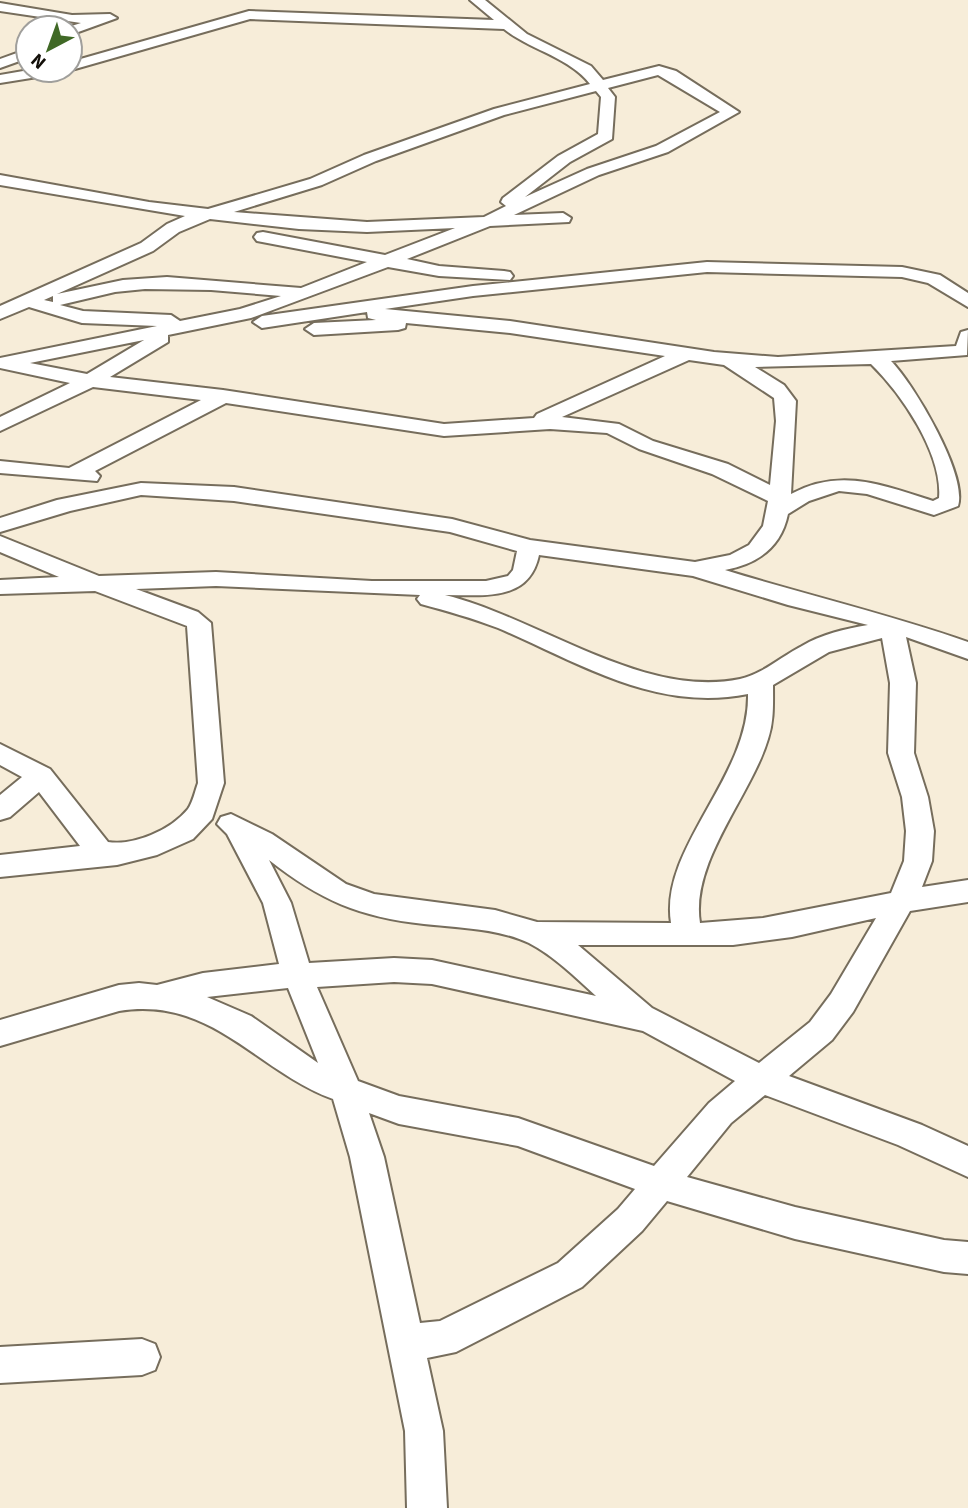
<svg xmlns="http://www.w3.org/2000/svg" width="968" height="1508" viewBox="0 0 968 1508" font-family="'Source Sans 3',sans-serif">
	<style>
		.lines { fill: none; stroke-linecap: round; stroke-linejoin: round }
		.minor-casing { stroke: #766d5c; stroke-width: 4 }
		.minor { fill: #fff; fill-rule: evenodd }
	</style>
	<rect width="100%" height="100%" fill="#f7edd9"/>
	<g class="lines">
		<defs>
			<path id="minor" d="M470,0H485L527,34L591,66L603,80L659,66L676,71L739,112L668,152L599,175L514,215L563,213L571,218L569,222L490,226L407,259L439,266L504,271L510,272L513,276L510,280L439,276L388,267L251,318L168,335V342L110,377L223,390L444,424L534,418L537,414L665,356L510,333L406,323L405,328L398,330L314,335L305,329L314,323L376,320L368,318L367,312L262,328L253,322L262,316L473,286L707,262L902,267L940,275L968,293V307L928,283L902,277L707,272L473,296L385,309L510,321L714,352L778,357L956,346L961,332L968,330L967,355L891,361C913,383 968,475 958,506L934,515L867,494L839,491L809,501L788,514C781,548 757,564 725,570C806,595 888,614 968,642V659L906,637L916,683L914,753L928,797L934,831L932,861L922,887L968,880V902L910,911L853,1012L832,1040L789,1076L922,1125L968,1146V1177L898,1145L765,1095L731,1123L687,1177L795,1207L944,1240L968,1242V1274L944,1272L795,1239L667,1201L642,1231L582,1287L456,1352L427,1358L443,1431L447,1508H407L405,1431L350,1157L333,1099C255,1070 212,996 119,1011L0,1046V1020L119,985L139,983L157,985L203,973L279,964L263,903L227,834L217,824L221,817L231,814L272,834L346,884L374,894L495,910L537,922L671,923C659,848 750,777 748,694C656,713 578,662 498,628C472,618 447,611 421,604L417,599L420,595L216,586L136,589L198,612L211,623L224,783L212,819L193,839L157,855L117,865L0,877V855L80,846L39,792L10,817L0,820V795L22,777L0,765V744L50,769L108,842C134,846 171,830 188,809C193,802 195,791 198,783L187,626L95,591L0,594V580L59,577L0,552V536L99,576L216,572L372,581H486L508,576L513,570L517,551L450,532L234,501L141,495L70,511L0,532V518L57,500L141,483L234,487L452,519L530,540L695,562L730,555L749,545L763,526L768,501L712,474L639,449L607,433L550,429L444,436L226,403L95,471L100,476L97,481L0,473V461L69,468L201,400L93,387L0,431V417L70,383L0,368V358L157,326L82,323L29,307L0,319V306L141,243L167,224L185,216L0,185V175L149,202L208,209L310,179L364,155L494,109L590,84C569,57 530,50 504,29L250,19L75,69L69,70L70,62L249,11L494,20ZM658,75L720,112L656,146L587,169L525,197L570,162L612,139L615,97L608,88ZM596,91L601,97L598,134L558,156L503,198L501,202L506,206L484,217L367,222L234,212L322,185L376,161L504,115ZM210,219L299,229L367,232L455,228L385,255L263,232L257,233L254,237L257,241L367,262L301,288L167,277L123,280L57,294L153,251L179,232ZM145,289L211,290L281,296L240,309L180,321L171,315L83,311L60,305L115,292ZM53,296V302L44,300ZM144,340L87,374L30,363ZM689,360L724,365L774,398L776,421L770,485L728,464L653,441L619,424L562,417ZM871,364C901,393 943,454 939,498L933,501C883,485 840,467 791,494L796,401L784,385L755,367ZM539,555L693,576L788,605L868,625C845,629 822,634 802,646C782,656 763,674 740,679C642,699 539,618 445,595C484,595 529,602 539,555ZM882,638L890,683L888,753L902,797L906,831L904,861L891,893L763,918L700,923C690,862 751,796 768,739C774,721 773,704 773,685L829,652ZM269,860C320,900 359,917 424,924C458,928 497,928 529,943C554,956 575,977 596,996L432,960L394,958L309,963L291,903ZM876,918L831,994L810,1022L759,1063L652,1008L578,945H733L792,937ZM394,982L432,984L643,1031L735,1081L709,1103L654,1166L518,1118L399,1096L358,1081L317,987ZM288,988L318,1063L251,1016L207,997ZM369,1113L399,1124L518,1146L635,1189L618,1209L558,1263L440,1321L420,1323L384,1157Z
				M0,3L72,15L110,14L117,18L70,35V28H65L81,23L0,11Z
				M28,49V58L0,68V59Z
				M29,70H63L56,74L0,83V75Z
				M142,1339L155,1344L160,1357L155,1370L142,1375L0,1383V1347Z"/>
		</defs>
		<use href="#minor" class="minor-casing"/>
		<use href="#minor" class="minor"/>
	</g>
	<g transform="translate(49 49) rotate(221)"><circle r="33" fill="#ffffff" stroke="#a09f9c" stroke-width="2"/>
	<path d="M0-5L12 26L0 18L-12 26Z" fill="#406926"/>
	<text y="-10" font-size="19" font-weight="bold" text-anchor="middle" fill="#120e08">N</text>
	</g>
</svg>
